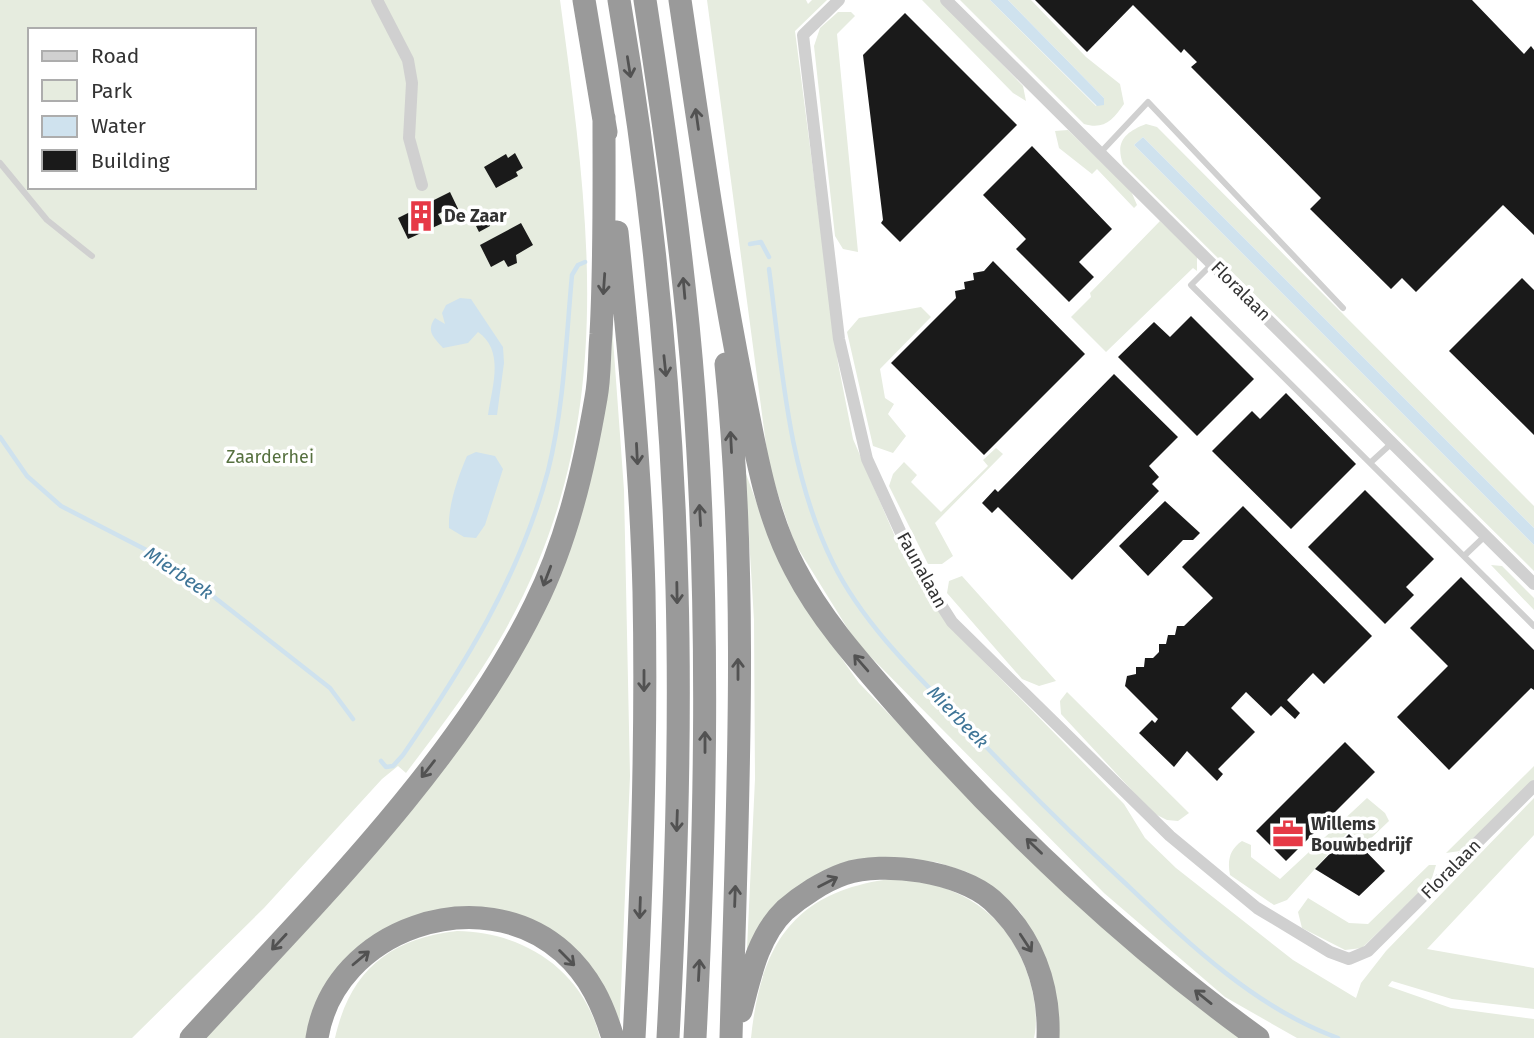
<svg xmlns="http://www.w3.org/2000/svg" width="1534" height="1038" viewBox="0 0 1534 1038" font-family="'Fira Sans',sans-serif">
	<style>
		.green { fill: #e6ecdf; fill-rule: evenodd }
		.water { fill: #cfe2ee }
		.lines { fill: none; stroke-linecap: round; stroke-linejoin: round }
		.stream { stroke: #cfe2ee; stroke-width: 4.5 }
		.building { fill: #1a1a1a }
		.lane { stroke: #d0d0d0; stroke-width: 6 }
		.street { stroke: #d0d0d0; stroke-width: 12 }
		.highway { stroke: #9a9a9a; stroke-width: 23 }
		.oneway { stroke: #525252 }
		.labels { text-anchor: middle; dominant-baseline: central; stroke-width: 7; stroke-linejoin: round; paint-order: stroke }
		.poi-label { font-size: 18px; font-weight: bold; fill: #333; stroke: #fff; text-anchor: start }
		.street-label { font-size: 18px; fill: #333; stroke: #fff }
		.park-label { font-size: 18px; fill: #56703f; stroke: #fff }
		.water-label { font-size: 19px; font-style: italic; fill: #3f7597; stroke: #fff }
	</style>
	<rect width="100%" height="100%" fill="#fff"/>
	<path class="green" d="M0,0H560C590,225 621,431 500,639C473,686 439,729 406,773L398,766L382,779L264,908L132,1038H0ZM30,30H254V187H30Z
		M707,0H806L808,4L812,0H827L795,31L838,363L853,439L903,555L952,629L1124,804L1145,838L1176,868L1293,960L1356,998L1361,983L1386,951L1534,798V835L1427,949L1534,968V1009L1452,999L1392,981L1388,986L1451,1008L1534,1019V1038H1297L1225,997L1104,893L856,642L794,542L769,467Z
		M922,0H940L1023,86L1026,101L1013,93Z
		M960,0H990L1096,106L1104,98L1008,0H1031L1086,57L1120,84L1124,104C1113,120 1104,130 1084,124Z
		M838,12H851L855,16L837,34L858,252L843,249L835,236L814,46L820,28Z
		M1146,124L1157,127L1534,506V528L1143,137L1134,145L1534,545V571L1123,164C1115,142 1125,132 1146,124Z
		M1068,130L1131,191L1137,205L1134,208L1097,169L1092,174L1059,148L1055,131Z
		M1160,221L1197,255V271L1193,268L1106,352L1071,317L1091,297L1090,293Z
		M609,284L624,490L630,776L619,1038L606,1004L521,924L385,934L307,1038H199L317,912L558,576Z
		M921,307L931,317L880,369L885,398L894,404L888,414L906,436L893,453L873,446L847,332L859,318Z
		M996,448L1003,454L935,523L953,556L942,564H928L889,486L893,474L904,462L917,475L911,482L941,512L988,466L983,460Z
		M745,471L768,534L801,601L859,683L914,740L1243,1038H1053L1034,935L1020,912L999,891L967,872L936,862L914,860L824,877L746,970L755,779L754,620Z
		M1491,565L1502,566L1534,598V610Z
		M962,576L1056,681L1039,686L1022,679L947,593L949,581Z
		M1067,692L1189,813L1178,821L1167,820L1153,813L1061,714L1060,701Z
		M1534,766V780L1460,851L1446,853Z
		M1367,798L1385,813L1389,821L1366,843L1349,831L1287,900L1274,905L1230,875C1227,860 1230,849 1242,841L1251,845V857L1280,879Z
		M1429,865H1436L1431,881L1362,948L1345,950L1302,928L1298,912L1308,898L1349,923L1368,924Z
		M898,878C966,885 1013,918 1031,985C1035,1002 1038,1020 1034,1038H751C761,940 797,889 898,878Z
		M457,931C524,932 583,970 600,1038H335C350,971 389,939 457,931Z"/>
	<path class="water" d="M990,0H1008L1104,98V105L1097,106Z
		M1143,137L1534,528V545L1134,145Z
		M460,298L471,299L503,347L504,363L497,415H488C492,386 505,351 478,332L468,343L443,348C433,337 426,331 435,318L445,324L442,313L446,305Z
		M476,452L495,456L503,469L485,525L476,538L464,537L449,528C448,505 458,477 467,456Z"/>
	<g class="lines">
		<path class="stream" d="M750,244L761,242L769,257
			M769,269C782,368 788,472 833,563C865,628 924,682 974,734C1023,786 1073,835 1125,883C1188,943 1255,1008 1338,1038
			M0,437L27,476L61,506L158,556L191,579L330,688L353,719
			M381,761L386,767L393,766L403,755C464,666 520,576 548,471C564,407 566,340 572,275L578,265L585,262"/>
	</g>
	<path class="building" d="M1035,0H1472L1524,54L1531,46L1534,50V235L1503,205L1416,292L1402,278L1391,289L1310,209L1321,198L1191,67L1197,62L1184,49L1181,53L1133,5L1087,52Z
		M905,13L1017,125L900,242L881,223L883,220L863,55Z
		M1032,146L1112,229L1079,262L1094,277L1069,302L1016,249L1026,239L983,195Z
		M515,153L523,168L516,172L518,176L496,188L484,167L506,154L508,158Z
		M450,192L461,215L457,216L452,207L438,214L443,223L408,239L398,218Z
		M483,214L486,220L479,224L476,218Z
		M487,221L490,226L479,232L476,226Z
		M521,223L533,245L516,255L517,263L508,267L504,260L491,267L480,245Z
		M993,261L1085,354L984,455L891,363L956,298L955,291L965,289L964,282L974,280L973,273L984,271Z
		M1522,278L1534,290V435L1449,351Z
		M1191,316L1254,379L1197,436L1118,357L1154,322L1170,337Z
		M1114,374L1178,437L1149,466L1159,477L1152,484L1159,491L1072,580L998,507L992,513L982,503L995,489L998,492Z
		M1286,393L1356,464L1291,529L1212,451L1252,411L1260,419Z
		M1365,490L1434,559L1406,587L1414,595L1385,624L1308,547Z
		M1165,501L1200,533L1193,540H1183L1148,576L1119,546Z
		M1243,506L1372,636L1324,684L1313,673L1287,700L1300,713L1295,719L1281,706L1271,716L1246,692L1231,708L1255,732L1218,769L1223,774L1217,781L1187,751L1174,767L1139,733L1152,720L1155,723L1158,719L1125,686L1127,676L1136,674V667H1144L1145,658H1153L1159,652V644H1166L1168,635H1175L1177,626H1184L1213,598L1182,567Z
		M1461,577L1534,650V690L1531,688L1449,770L1397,717L1448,666L1410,628Z
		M1345,742L1375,772L1286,861L1256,831Z
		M1349,834L1385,871L1359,896L1315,869Z"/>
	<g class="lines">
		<path class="lane" d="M1101,152L1148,102L1343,308
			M0,163L47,220L92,256
			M1211,265L1191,285L1534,626
			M1370,463L1392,443
			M1464,556L1485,536"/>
		<path class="street" d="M377,0L408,60L412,83L409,138L422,185
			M839,0L803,35L839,339L867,459L916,566L952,622L1170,836L1257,908L1330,952L1349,959L1368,951L1534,786
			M946,0L1534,584"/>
		<path class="highway" d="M584,0L606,132
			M619,0C652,194 672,392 677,589C681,739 676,888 668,1038
			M645,0C665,131 684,261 694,393C710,608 706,823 695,1038
			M680,0C699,128 717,256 742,383C755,446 764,511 795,569C823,623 864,667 904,713C1008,831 1130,946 1258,1038
			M617,232C629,351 641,472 644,592C647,741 642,889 634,1038
			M726,364C749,587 737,814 731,1038
			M741,1011C750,976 758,936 785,910C801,896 824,881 844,874C884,860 960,872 992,900C1032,936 1050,985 1048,1038
			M191,1038C310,909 458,763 535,605C567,541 584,468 596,398C600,377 599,355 601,334C605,262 604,190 604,118
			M317,1038C334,929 481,879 563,952C590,976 603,1005 613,1038"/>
	</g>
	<defs><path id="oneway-shaft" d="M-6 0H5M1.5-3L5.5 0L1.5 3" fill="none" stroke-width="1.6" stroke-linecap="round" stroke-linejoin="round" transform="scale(1.75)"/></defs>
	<g class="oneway">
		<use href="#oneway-shaft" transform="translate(629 67) rotate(81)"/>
		<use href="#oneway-shaft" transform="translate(697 119) rotate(-98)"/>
		<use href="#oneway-shaft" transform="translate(604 284) rotate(94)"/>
		<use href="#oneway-shaft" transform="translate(684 288) rotate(-95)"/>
		<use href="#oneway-shaft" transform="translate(665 366) rotate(84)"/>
		<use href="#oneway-shaft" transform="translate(731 442) rotate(-93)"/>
		<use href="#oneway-shaft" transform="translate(637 454) rotate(87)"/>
		<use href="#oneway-shaft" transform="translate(700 515) rotate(-93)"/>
		<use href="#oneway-shaft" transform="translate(547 576) rotate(111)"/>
		<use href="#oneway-shaft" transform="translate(677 593) rotate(89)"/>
		<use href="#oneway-shaft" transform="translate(861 663) rotate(-131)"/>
		<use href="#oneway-shaft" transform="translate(738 669) rotate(-90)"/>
		<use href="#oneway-shaft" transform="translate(644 681) rotate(90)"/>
		<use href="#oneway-shaft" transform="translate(705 742) rotate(-90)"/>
		<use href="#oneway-shaft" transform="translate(428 769) rotate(128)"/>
		<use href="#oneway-shaft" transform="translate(677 821) rotate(92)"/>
		<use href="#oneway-shaft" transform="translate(1034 846) rotate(-136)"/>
		<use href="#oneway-shaft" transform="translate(828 882) rotate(-27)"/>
		<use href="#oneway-shaft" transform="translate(735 896) rotate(-88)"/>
		<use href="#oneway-shaft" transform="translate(640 908) rotate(92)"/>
		<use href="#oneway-shaft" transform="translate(279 942) rotate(133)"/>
		<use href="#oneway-shaft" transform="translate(1026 943) rotate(57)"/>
		<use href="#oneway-shaft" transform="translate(361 958) rotate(-40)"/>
		<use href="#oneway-shaft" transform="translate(567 958) rotate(45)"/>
		<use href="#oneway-shaft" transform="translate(699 970) rotate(-87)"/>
		<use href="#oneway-shaft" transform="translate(1203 997) rotate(-141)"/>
	</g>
	<defs>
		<symbol id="building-bare" viewBox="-9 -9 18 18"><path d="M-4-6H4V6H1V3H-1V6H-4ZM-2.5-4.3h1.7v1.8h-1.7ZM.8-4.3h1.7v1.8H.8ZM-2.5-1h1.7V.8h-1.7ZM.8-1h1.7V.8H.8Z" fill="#e63946" stroke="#fff" stroke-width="2.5" paint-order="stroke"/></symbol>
		<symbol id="office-bare" viewBox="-9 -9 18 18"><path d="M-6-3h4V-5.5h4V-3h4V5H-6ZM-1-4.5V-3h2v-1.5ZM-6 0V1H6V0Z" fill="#e63946" stroke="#fff" stroke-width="2.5" paint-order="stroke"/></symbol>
	</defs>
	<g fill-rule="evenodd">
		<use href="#building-bare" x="399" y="194" width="44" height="44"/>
		<use href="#office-bare" x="1266" y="812" width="44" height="44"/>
	</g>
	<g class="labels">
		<g class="poi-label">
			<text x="444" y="216">De Zaar</text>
			<text x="1311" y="824">Willems<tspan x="1311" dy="21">Bouwbedrijf</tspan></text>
		</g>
		<g class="street-label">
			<text transform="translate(1241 291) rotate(45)">Floralaan</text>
			<text transform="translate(922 570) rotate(61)">Faunalaan</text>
			<text transform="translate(1451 869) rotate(-45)">Floralaan</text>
		</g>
		<g class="park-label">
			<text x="270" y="457">Zaarderhei</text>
		</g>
		<g class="water-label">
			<text transform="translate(179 573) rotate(34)">Mierbeek</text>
			<text transform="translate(958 717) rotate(46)">Mierbeek</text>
		</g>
	</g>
	<rect x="28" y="28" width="228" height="161" fill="#ffffff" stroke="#adadad" stroke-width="2"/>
	<rect x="42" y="51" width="35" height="10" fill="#d0d0d0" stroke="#adadad" stroke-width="2"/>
	<text x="91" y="63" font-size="21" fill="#333333">Road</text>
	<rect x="42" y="80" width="35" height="21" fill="#e6ecdf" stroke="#adadad" stroke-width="2"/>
	<text x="91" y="98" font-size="21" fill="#333333">Park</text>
	<rect x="42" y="116" width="35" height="21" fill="#cfe2ee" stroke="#adadad" stroke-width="2"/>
	<text x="91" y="133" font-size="21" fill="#333333">Water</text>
	<rect x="42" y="150" width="35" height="21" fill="#1a1a1a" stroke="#adadad" stroke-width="2"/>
	<text x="91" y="168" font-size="21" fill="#333333">Building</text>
</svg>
